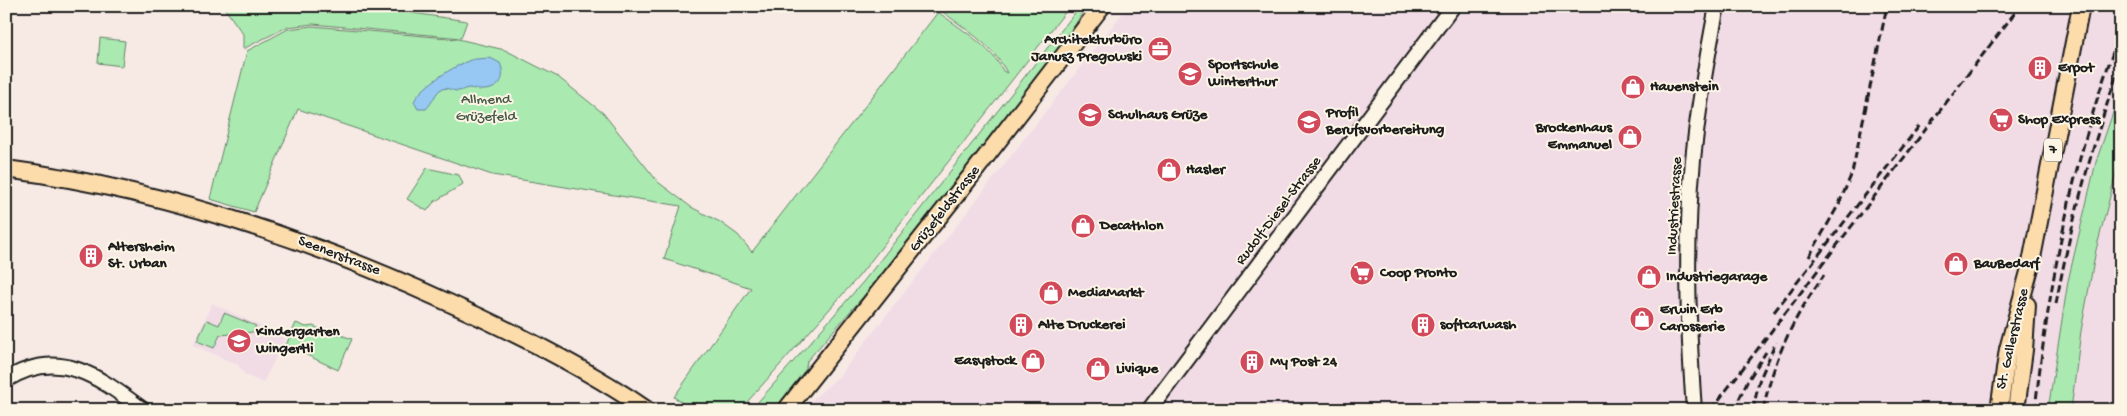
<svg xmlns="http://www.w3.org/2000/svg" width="2127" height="416" viewBox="0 0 2127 416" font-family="'Gochi Hand',sans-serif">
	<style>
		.built { fill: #f1dce6 }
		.green { fill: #aae9b0; stroke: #638266 }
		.water { fill: #97c8f3; stroke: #66839d }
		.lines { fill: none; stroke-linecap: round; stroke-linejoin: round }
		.minor-casing { stroke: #1c1c1c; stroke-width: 18 }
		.major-casing { stroke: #1c1c1c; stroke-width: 20 }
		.minor { stroke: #fcf5e5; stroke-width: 14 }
		.major { stroke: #fddcac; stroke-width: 16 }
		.rail { stroke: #1c1c1c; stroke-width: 3; stroke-dasharray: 8 4; stroke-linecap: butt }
		.labels { text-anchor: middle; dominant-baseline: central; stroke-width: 4; stroke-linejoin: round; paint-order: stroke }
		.shield { fill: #fcf5e5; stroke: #5f5d58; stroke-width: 1 }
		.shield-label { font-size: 14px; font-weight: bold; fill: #1c1c1c }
		.poi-label { font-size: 15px; font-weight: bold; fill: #1c1c1c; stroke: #fcf5e5; text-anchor: start }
		.park-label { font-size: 15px; fill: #475a48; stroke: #fcf5e5 }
		.street-label { font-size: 15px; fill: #1c1c1c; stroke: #fcf5e5 }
	</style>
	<rect width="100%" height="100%" fill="#f7eae5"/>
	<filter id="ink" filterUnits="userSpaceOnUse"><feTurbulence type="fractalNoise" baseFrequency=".02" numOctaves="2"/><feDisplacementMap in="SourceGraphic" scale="10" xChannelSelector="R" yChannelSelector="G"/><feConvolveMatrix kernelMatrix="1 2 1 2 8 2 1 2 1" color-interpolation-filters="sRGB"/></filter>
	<g filter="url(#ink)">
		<path class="built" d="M1128,6H2121V89L2096,162L2068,281L2048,410H805L813,399L839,376Z
			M2121,154V410H2071L2081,331L2096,250Z
			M212,303L286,338L263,383L245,375L238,365L193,345Z"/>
		<path class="green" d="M223,6H304L392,10L467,21L461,38L313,24L287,27L243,49V34Z
			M935,6H1070L859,276L740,410H692L674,397L751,288L664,259L681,206L492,175L298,109L254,212L210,199L247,51L288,29L312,26L458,39L505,50L558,77L603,113L658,182L691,207L720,222L738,235L752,252L938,12C958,27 993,48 1003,71L1007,73C993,44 960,26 935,6Z
			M1078,9L1083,12L1062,46L869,290L807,361L805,374L776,410H751L863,282Z
			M100,38L125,41L122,66L98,63Z
			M2121,89V154L2096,250L2081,331L2071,410H2048L2068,281L2096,162Z
			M427,168L459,175L463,184L434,202L427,211L407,199Z
			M224,313L256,326L253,332L220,335L214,348L197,341L207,320L219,325Z
			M296,323L306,327L313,326L333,335L338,334L352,339L338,370L286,345Z"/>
		<path class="water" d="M490,58L500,63C506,77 501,89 484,90C479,91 474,88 469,88C465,88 462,91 458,91C452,91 448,87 442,89C436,90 433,103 426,109H418L414,102C419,88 451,68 466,62C473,58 482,59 490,58Z"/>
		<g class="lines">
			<defs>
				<path id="minor" d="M6,380C60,346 100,378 143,410
					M1149,410L1453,6
					M1694,410C1688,326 1685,243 1693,160C1698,108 1707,57 1717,6"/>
				<path id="major" d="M6,169C159,189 307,238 447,302C516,333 584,367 647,410
					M786,410L971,176L1102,6
					M1999,410L2008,349L2030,268L2081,6
					M2016,410L2024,350L2027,305"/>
			</defs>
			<use href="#minor" class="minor-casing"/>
			<use href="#major" class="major-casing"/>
			<use href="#minor" class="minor"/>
			<use href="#major" class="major"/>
			<path class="rail" d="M1809,257L1839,204L1852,173L1887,6
				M2056,304C2071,222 2093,142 2121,63
				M1774,312L1920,125
				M1711,410L2020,6
				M1734,410L1747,382L1766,352
				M1753,410L1759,381L1776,342
				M1763,410C1774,358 1793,318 1824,275
				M2035,410C2049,281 2074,153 2121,31"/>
		</g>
	</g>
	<defs>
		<symbol id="office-disc" viewBox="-11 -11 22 22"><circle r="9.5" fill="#d1495b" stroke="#fcf5e5"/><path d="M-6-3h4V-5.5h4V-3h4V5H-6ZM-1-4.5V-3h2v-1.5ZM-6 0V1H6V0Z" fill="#fff"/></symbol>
		<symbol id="building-disc" viewBox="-11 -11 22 22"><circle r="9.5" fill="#d1495b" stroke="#fcf5e5"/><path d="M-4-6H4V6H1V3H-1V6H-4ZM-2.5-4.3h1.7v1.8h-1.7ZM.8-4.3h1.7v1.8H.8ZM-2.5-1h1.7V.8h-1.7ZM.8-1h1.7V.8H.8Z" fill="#fff"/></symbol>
		<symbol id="school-disc" viewBox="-11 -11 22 22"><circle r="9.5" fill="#d1495b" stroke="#fcf5e5"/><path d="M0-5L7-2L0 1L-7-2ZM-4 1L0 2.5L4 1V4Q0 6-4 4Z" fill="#fff"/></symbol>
		<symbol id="shop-disc" viewBox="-11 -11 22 22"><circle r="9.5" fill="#d1495b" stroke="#fcf5e5"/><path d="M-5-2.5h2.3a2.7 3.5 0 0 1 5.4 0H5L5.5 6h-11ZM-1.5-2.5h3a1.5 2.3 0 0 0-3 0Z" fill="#fff"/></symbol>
		<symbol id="supermarket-disc" viewBox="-11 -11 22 22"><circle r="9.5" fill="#d1495b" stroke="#fcf5e5"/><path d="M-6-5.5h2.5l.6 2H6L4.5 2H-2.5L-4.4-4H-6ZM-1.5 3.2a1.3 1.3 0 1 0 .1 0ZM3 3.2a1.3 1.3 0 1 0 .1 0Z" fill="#fff"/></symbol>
	</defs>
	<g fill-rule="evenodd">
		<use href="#office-disc" x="1146" y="35" width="28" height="28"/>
		<use href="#building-disc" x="2026" y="54" width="28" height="28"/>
		<use href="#school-disc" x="1176" y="60" width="28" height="28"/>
		<use href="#shop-disc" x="1619" y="73" width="28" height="28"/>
		<use href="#school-disc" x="1076" y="101" width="28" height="28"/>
		<use href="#supermarket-disc" x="1987" y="106" width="28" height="28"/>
		<use href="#school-disc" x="1295" y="108" width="28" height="28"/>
		<use href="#shop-disc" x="1616" y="123" width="28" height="28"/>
		<use href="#shop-disc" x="1155" y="156" width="28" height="28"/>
		<use href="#shop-disc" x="1069" y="212" width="28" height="28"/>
		<use href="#building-disc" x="77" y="242" width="28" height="28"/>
		<use href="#shop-disc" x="1942" y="250" width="28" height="28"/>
		<use href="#supermarket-disc" x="1348" y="259" width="28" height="28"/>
		<use href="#shop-disc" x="1635" y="263" width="28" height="28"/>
		<use href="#shop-disc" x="1037" y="279" width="28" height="28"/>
		<use href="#shop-disc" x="1628" y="305" width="28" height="28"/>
		<use href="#building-disc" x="1007" y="311" width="28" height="28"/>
		<use href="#building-disc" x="1409" y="311" width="28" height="28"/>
		<use href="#school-disc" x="225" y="327" width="28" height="28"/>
		<use href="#shop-disc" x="1019" y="347" width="28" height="28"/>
		<use href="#building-disc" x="1238" y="348" width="28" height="28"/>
		<use href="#shop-disc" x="1084" y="355" width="28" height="28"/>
	</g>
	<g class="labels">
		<rect class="shield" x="2044" y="138.5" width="18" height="23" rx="4"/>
		<g class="shield-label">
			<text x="2053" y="150">7</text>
		</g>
		<g class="poi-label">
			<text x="1142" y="40" text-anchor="end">Architekturbüro<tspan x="1142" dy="17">Janusz Pregowski</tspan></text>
			<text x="1208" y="65">Sportschule<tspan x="1208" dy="17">Winterthur</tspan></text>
			<text x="2058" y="68">Erpot</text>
			<text x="1650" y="87">Hauenstein</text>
			<text x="1326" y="113">Profil<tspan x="1326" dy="17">Berufsvorbereitung</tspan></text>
			<text x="1108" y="115">Schulhaus Grüze</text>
			<text x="2018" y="120">Shop Express</text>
			<text x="1612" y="128" text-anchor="end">Brockenhaus<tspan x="1612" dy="17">Emmanuel</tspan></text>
			<text x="1186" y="170">Hasler</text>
			<text x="1100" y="226">Decathlon</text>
			<text x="108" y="247">Altersheim<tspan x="108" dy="17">St. Urban</tspan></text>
			<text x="1974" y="264">BauBedarf</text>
			<text x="1380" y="273">Coop Pronto</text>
			<text x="1666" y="277">Industriegarage</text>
			<text x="1068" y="293">MediaMarkt</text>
			<text x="1660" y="310">Erwin Erb<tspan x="1660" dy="17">Carosserie</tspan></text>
			<text x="1038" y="325">Alte Druckerei</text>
			<text x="1440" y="325">softcarwash</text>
			<text x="256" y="332">Kindergarten<tspan x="256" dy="17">Wingertli</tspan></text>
			<text x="1016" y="361" text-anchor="end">Easystock</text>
			<text x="1270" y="362">My Post 24</text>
			<text x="1116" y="369">Livique</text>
		</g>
		<g class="park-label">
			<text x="486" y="100">Allmend<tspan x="486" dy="17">Grüzefeld</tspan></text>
		</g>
		<g class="street-label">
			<text transform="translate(1675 206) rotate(-87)">Industriestrasse</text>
			<text transform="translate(945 209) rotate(-52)">Grüzefeldstrasse</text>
			<text transform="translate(1279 211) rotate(-53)">Rudolf-Diesel-Strasse</text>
			<text transform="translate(339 256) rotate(21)">Seenerstrasse</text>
			<text transform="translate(2013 339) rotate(-77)">St. Gallerstrasse</text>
		</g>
	</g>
	<rect width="2127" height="416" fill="none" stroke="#fcf5e5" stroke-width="25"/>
	<rect x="12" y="12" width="2102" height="391" fill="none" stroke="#1c1c1c" stroke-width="2" filter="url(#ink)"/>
</svg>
